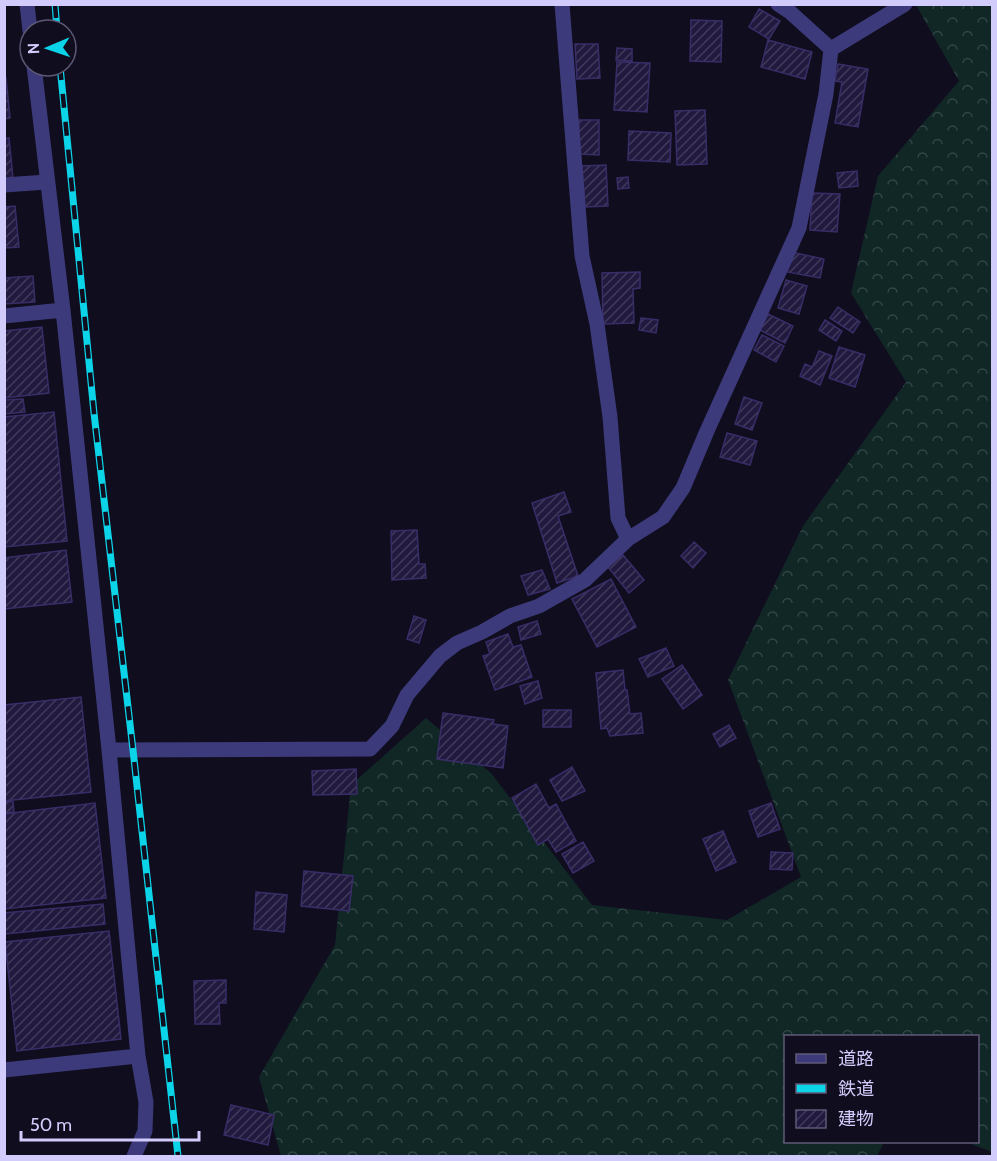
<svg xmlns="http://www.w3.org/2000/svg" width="997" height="1161" viewBox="0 0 997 1161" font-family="Cabin,'Noto Sans JP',sans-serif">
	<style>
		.forest { fill: url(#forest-crowns) }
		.building { fill: url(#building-hatch); stroke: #392d68; stroke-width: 1.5 }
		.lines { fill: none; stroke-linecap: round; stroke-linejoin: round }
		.street { stroke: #3c3a7a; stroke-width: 15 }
		.rail-casing { stroke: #0cd4e8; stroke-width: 7 }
		.rail { stroke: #100d1e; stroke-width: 4.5; stroke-dasharray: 14; stroke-linecap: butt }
	</style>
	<defs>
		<pattern id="forest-crowns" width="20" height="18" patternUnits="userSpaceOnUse" patternTransform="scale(1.5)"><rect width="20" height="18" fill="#102726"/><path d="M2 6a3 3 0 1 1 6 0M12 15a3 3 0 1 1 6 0" fill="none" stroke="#324546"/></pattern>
		<pattern id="building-hatch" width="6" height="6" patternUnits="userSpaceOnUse" patternTransform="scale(1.5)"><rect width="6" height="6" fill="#211a3e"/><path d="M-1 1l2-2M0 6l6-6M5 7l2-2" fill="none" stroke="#403a5b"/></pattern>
	</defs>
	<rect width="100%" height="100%" fill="#100d1e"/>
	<path class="forest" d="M916,5H992V1152L966,1142H978V1036H786V1142H884L877,1156H281L259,1077L335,945L351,785L426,718L491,773L592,905L727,920L801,877L728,680L803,526L906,382L851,293L878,176L959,81Z"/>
	<path class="building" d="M759,9L780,21L769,39L749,27Z
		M691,20L722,21L721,62L690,61Z
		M768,40L812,52L805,79L761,67Z
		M575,44H598L600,78L577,79Z
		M617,48L632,49V61L616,60Z
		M617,62L650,63L647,112L614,110Z
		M838,64L868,69L858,127L835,123L842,82L835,81Z
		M4,78H6L10,118L4,119Z
		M705,110L707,164L677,165L675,111Z
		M579,120H599V155L578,154Z
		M629,131L671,133L670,162L628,160Z
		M9,138L13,178L4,179V139Z
		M606,165L608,206L585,207L582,166Z
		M857,171L858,186L839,188L837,173Z
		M628,177L629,188L618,189L617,178Z
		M812,193L840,194L837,232L810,230Z
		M15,206L19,247L4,248V207Z
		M791,252L824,259L820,278L787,272Z
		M640,272V288L633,289L634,323L603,324L602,273Z
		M33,276L35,302L4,304V278Z
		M786,280L807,286L799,314L778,308Z
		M838,307L860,322L853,333L830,318Z
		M768,314L793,326L785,343L760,330Z
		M641,318L658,320L656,333L639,330Z
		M825,320L842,331L836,341L819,330Z
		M42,327L49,393L4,398V331Z
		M762,335L784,346L776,362L754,350Z
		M839,347L865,355L855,387L829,378Z
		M819,351L832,356L820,385L800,376L805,364L812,367Z
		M744,397L762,403L752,430L735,424Z
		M23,399L25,412L4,414V400Z
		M54,412L67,541L4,547V417Z
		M727,433L757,441L750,465L720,457Z
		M564,492L571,512L558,516L578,576L557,583L532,503Z
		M417,530L419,564H425L426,578L392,580L391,531Z
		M694,542L706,553L693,568L681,556Z
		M66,550L72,602L4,609V558Z
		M623,555L644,580L629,593L608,567Z
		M542,570L550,589L528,595L521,576Z
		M611,579L636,627L597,647L572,599Z
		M414,616L426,620L419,643L407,639Z
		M537,621L541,634L521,640L518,627Z
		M508,634L513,647L521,645L532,677L495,690L483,656L490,654L486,642Z
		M666,648L674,666L648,677L639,659Z
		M682,665L702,695L683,709L662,679Z
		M623,670L625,690H627L630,714L641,713L643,733L610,736L607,728L601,729L596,673Z
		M538,681L542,698L525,704L520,686Z
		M81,697L91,792L4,801V705Z
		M543,710H571V727H543Z
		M443,713L494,720L493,724L508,726L503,768L437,759Z
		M729,725L736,738L720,747L713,734Z
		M572,767L585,791L562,801L550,780Z
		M356,769L357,794L313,795L312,771Z
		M536,784L549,808L556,804L576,841L556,852L548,839L538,845L512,798Z
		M13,801L14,812L4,813V802Z
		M95,803L106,898L4,909V814Z
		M771,803L780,829L758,837L749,811Z
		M723,831L736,862L716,871L703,839Z
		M583,842L594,861L573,873L562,854Z
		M771,852L793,853L792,870L770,869Z
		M304,871L353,876L349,911L301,906Z
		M256,892L287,895L284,932L254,929Z
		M103,904L105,924L5,934L4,913Z
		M109,931L121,1039L17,1051L5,942Z
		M226,980V1003H219L220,1024H195L194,981Z
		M231,1105L274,1115L268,1145L224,1135Z"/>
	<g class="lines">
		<path class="street" d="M27,4L30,31
			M562,4L582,256L597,324L610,417L618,518L628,539
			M831,49L905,4
			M34,66L63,310L109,750L138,1056L146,1102L145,1131L134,1156
			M4,185L47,182
			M4,316L63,310
			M109,750L370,749L392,726L407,695L440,656L457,643L482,632L510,616L539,606L585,580L628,539L663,517L683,488L707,431L799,228L826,94L831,49L790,12L778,4
			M4,1070L138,1056"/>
		<defs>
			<path id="rail" d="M55,4L57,30
				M60,66L94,413L133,750L178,1156"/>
		</defs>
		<use href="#rail" class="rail-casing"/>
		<use href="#rail" class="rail"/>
	</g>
	<rect width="997" height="1161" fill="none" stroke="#d2ccfc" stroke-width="12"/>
	<rect x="784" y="1035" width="195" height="108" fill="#100d1e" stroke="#5e5977" stroke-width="1.5"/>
	<rect x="796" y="1054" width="30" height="9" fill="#3c3a7a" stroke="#5e5977" stroke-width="1.5"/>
	<text x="838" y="1065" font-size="18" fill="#d2ccfc">道路</text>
	<rect x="796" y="1084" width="30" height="9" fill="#0cd4e8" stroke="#5e5977" stroke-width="1.5"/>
	<text x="838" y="1095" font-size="18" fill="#d2ccfc">鉄道</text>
	<rect x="796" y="1110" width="30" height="18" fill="url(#building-hatch)" stroke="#5e5977" stroke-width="1.5"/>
	<text x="838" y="1125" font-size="18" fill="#d2ccfc">建物</text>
	<g transform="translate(48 48) rotate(268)"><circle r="28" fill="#100d1e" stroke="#5e5977" stroke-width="1.5"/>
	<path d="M0-4.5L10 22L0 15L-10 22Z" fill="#0cd4e8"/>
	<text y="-9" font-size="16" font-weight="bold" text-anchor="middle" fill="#d2ccfc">N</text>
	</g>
	<path d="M21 1131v9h178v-9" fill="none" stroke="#d2ccfc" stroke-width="3"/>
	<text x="30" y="1131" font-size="18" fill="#d2ccfc" stroke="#100d1e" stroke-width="4.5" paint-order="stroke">50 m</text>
</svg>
